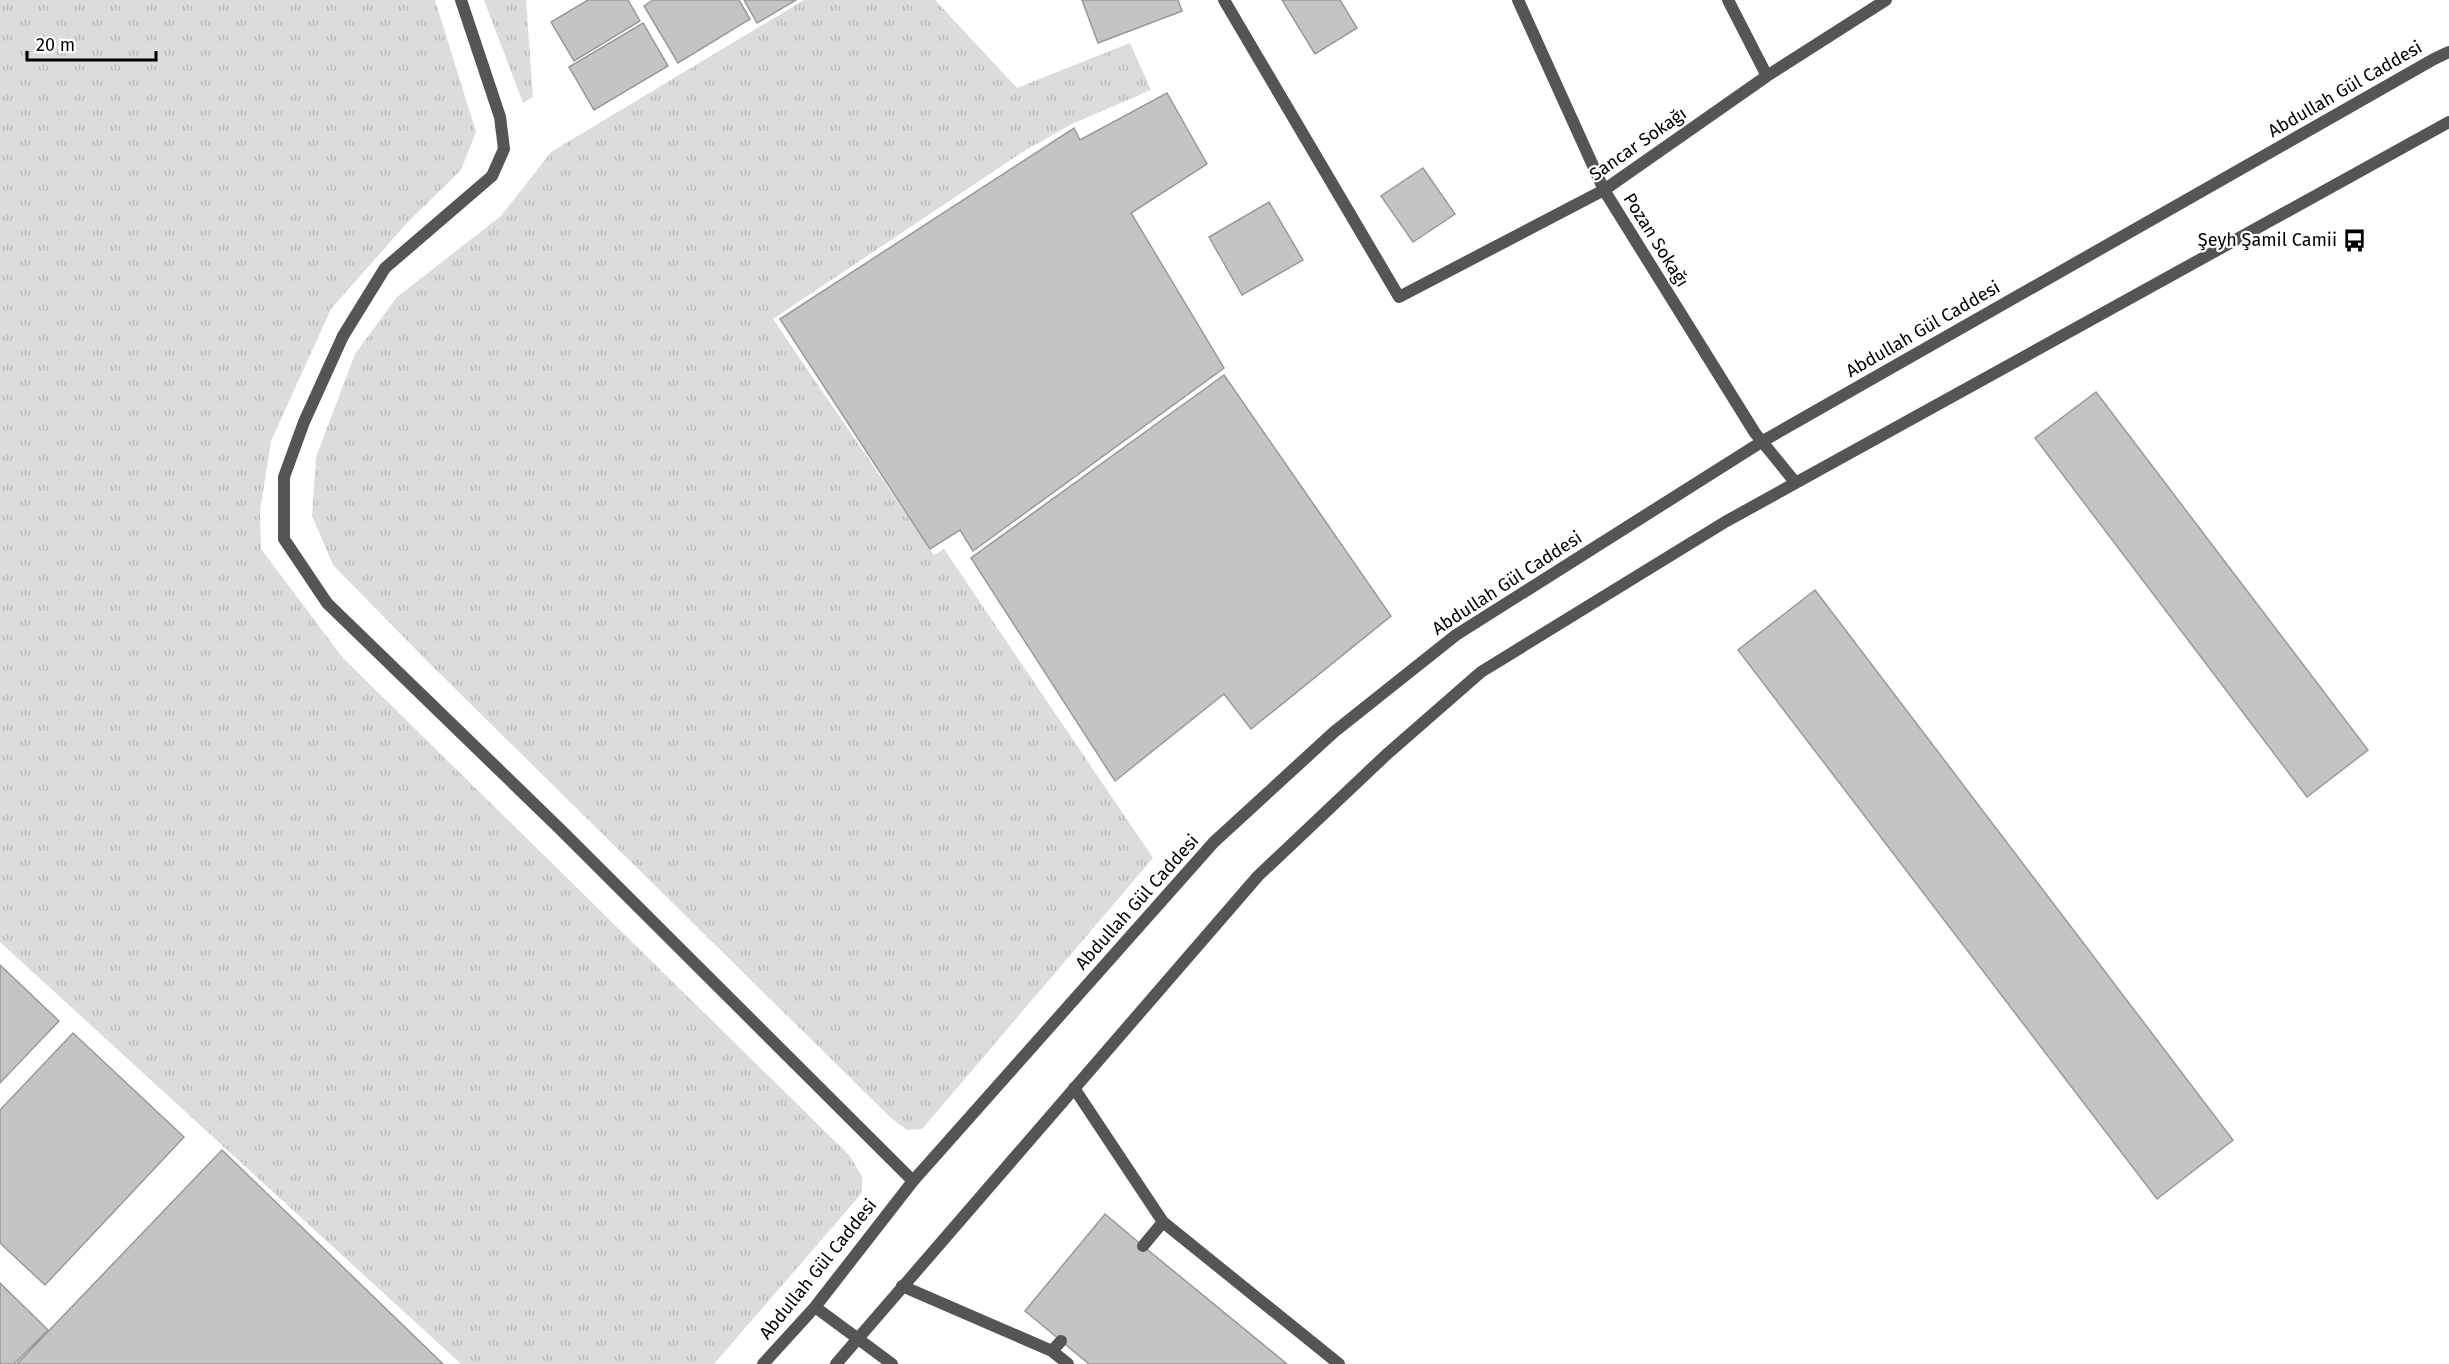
<svg xmlns="http://www.w3.org/2000/svg" width="2449" height="1364" viewBox="0 0 2449 1364" font-family="'Fira Sans',sans-serif">
	<style>
		.grass { fill: url(#grass-tufts) }
		.building { fill: #c4c4c4; stroke: #999; stroke-width: 1.5 }
		.lines { fill: none; stroke-linecap: round; stroke-linejoin: round }
		.service { stroke: #555; stroke-width: 12 }
		.minor { stroke: #555; stroke-width: 12 }
		.tertiary { stroke: #555; stroke-width: 12 }
		.labels { text-anchor: middle; dominant-baseline: central; stroke-width: 4.5; stroke-linejoin: round; paint-order: stroke }
		.street-label { font-size: 18px; fill: #000; stroke: #fff }
		.poi-label { font-size: 18px; fill: #000; stroke: #fff; text-anchor: end }
	</style>
	<defs>
		<pattern id="grass-tufts" width="24" height="20" patternUnits="userSpaceOnUse" patternTransform="scale(1.5)"><rect width="24" height="20" fill="#dcdcdc"/><path d="M3 7l-1-3M5 7V3M7 7l1-3M15 17l-1-3M17 17v-4M19 17l1-3" fill="none" stroke="#bbb"/></pattern>
	</defs>
	<rect width="100%" height="100%" fill="#fff"/>
	<path class="grass" d="M0,0H435L476,132L461,170L405,225L331,309L271,441L260,511L261,549L343,658L849,1155L862,1176V1193L714,1364H461L0,942Z
		M484,0H526L533,97L523,103Z
		M804,0H935L1017,88L1130,43L1151,90L1072,124L1024,151L773,319L934,555L944,549L1153,858L922,1129L907,1130L891,1118L427,661L333,565L312,516L316,457L355,354L397,297L501,216L551,152Z"/>
	<path class="building" d="M588,0H628L640,21L574,61L551,22Z
		M653,0H739L750,19L678,63L644,6Z
		M744,0H796L757,23Z
		M1082,0H1178L1182,11L1098,43Z
		M1282,0H1340L1357,28L1315,54Z
		M643,23L668,66L594,110L569,67Z
		M1167,93L1207,164L1131,213L1224,368L973,551L960,530L930,549L780,319L1074,128L1080,140Z
		M1423,168L1455,214L1413,242L1381,196Z
		M1269,202L1303,260L1242,295L1209,237Z
		M1224,375L1391,616L1251,729L1224,694L1115,781L971,558Z
		M2096,392L2368,750L2307,797L2035,438Z
		M1815,590L2233,1140L2157,1199L1738,650Z
		M0,965L59,1021L0,1083Z
		M73,1033L184,1137L45,1285L0,1243V1110Z
		M222,1150L443,1364H17Z
		M1105,1214L1143,1246L1287,1364H1089L1025,1311Z
		M0,1283L48,1330L14,1364H0Z"/>
	<g class="lines">
		<path class="service" d="M1074,1088L1163,1222L1143,1246
			M1163,1222L1339,1364
			M902,1286L1052,1351L1061,1341
			M1052,1351L1068,1364"/>
		<path class="minor" d="M461,0L500,117L504,149L492,176L385,268L343,336L304,422L284,477V539L327,603L560,829L913,1181
			M1224,0L1399,297L1604,190L1767,76L1886,0
			M1518,0L1604,190L1755,433L1795,482
			M1728,0L1767,76
			M857,1338L892,1364"/>
		<path class="tertiary" d="M815,1307L857,1338
			M763,1364L815,1307L913,1181L1214,842L1334,732L1456,635L1763,441L2434,59L2449,52
			M836,1364L1258,876L1386,755L1481,672L1725,522L2449,122"/>
	</g>
	<defs>
		<symbol id="bus-bare" viewBox="-9 -9 18 18"><path d="M-5-6H5V4H4V6H2V4H-2V6H-4V4H-5ZM-3.5-4V0h7V-4ZM-3.5 1.2v1.5H-2V1.2ZM2 1.2v1.5H3.5V1.2Z" fill="#000" stroke="#fff" stroke-width="2.5" paint-order="stroke"/></symbol>
	</defs>
	<g fill-rule="evenodd">
		<use href="#bus-bare" x="2338" y="224" width="33" height="33"/>
	</g>
	<g class="labels">
		<g class="street-label">
			<text transform="translate(2345 89) rotate(-30)">Abdullah Gül Caddesi</text>
			<text transform="translate(1638 144) rotate(-35)">Sancar Sokağı</text>
			<text transform="translate(1656 240) rotate(58)">Pozan Sokağı</text>
			<text transform="translate(1923 329) rotate(-30)">Abdullah Gül Caddesi</text>
			<text transform="translate(1507 583) rotate(-33)">Abdullah Gül Caddesi</text>
			<text transform="translate(1137 902) rotate(-48)">Abdullah Gül Caddesi</text>
			<text transform="translate(818 1269) rotate(-51)">Abdullah Gül Caddesi</text>
		</g>
		<g class="poi-label">
			<text x="2337" y="240">Şeyh Şamil Camii</text>
		</g>
	</g>
	<path d="M27 51v9h129v-9" fill="none" stroke="#000000" stroke-width="3"/>
	<text x="36" y="51" font-size="18" fill="#000000" stroke="#ffffff" stroke-width="4.5" paint-order="stroke">20 m</text>
</svg>
